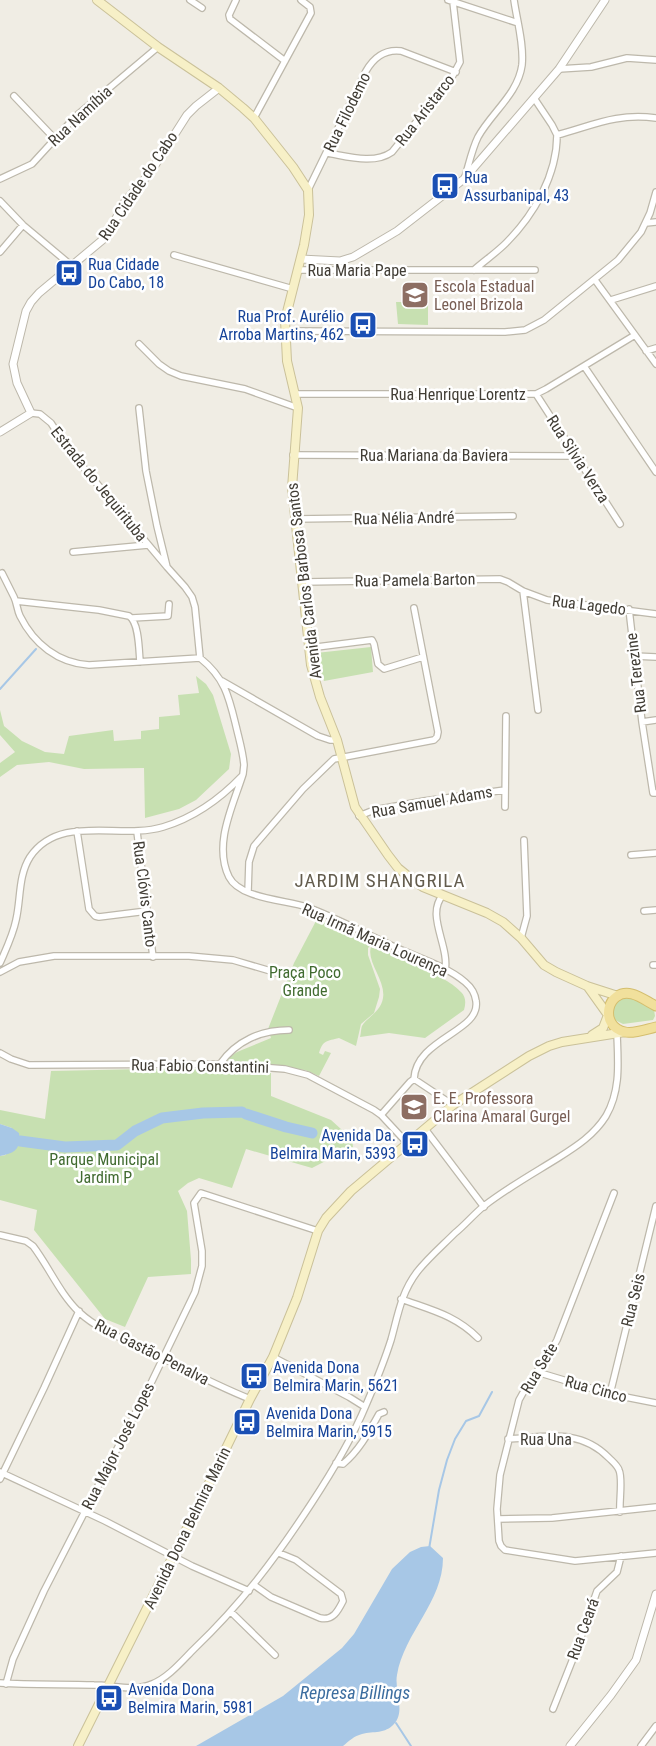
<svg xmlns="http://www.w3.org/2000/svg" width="656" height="1746" viewBox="0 0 656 1746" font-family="'Roboto Condensed',sans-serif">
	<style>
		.green { fill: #c7e0b1 }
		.water { fill: #a7c7e6 }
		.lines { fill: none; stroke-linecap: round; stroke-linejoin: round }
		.stream { stroke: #a7c7e6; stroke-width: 2 }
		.river { stroke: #a7c7e6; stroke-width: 11 }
		.minor-casing { stroke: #bdb8ab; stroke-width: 8 }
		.tertiary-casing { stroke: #bdb8ab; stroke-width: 9 }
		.secondary-casing { stroke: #cac199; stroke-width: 10 }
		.primary-casing { stroke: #d4be6e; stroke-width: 11 }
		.minor { stroke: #fff; stroke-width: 5.5 }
		.tertiary { stroke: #fff; stroke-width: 7 }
		.secondary { stroke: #f7f0c7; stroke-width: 8 }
		.primary { stroke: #f1e09c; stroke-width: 9 }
		.labels { text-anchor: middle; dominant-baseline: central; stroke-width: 5; stroke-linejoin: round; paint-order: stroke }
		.street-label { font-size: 16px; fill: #413d35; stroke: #fff }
		.transit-label { font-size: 16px; fill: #164399; stroke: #fff; text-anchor: start }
		.education-label { font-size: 16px; fill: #785e54; stroke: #fff; text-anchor: start }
		.park-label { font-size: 16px; fill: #416b30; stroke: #fff }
		.water-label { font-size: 18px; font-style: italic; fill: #3c6d9f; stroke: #fff }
		.quarter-label { font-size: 19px; letter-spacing: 1px; fill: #635c4d; stroke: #fff }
	</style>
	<rect width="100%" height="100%" fill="#f0ede4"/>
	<path class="green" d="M396,302H405L408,305L428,304V325L398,324Z
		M371,647L373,672L324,681L318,663L316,653Z
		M196,676L206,684L213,695L231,754L229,769L196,800L179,809L145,818L144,768L84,769L49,762L17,765L0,777V763L15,752L0,735V710L4,726L22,741L45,752L64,754L69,736L113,730L114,741L141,739V731L159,729V717L180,715L178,695L199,693Z
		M317,919L370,946L368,948V955L380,989L379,997L374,1013L361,1024L356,1046L339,1038C327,1041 323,1040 319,1053L323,1055L325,1051L331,1053L319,1076L305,1070L229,1064L227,1059L237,1052L271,1038L268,1029L294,963Z
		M371,947C389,951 450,978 461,992C466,997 466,1003 464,1010L425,1038L389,1033L360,1037C361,1034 361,1028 362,1026C367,1017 381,1012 383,998C386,981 366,961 371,947Z
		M629,995L654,1010L655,1016L653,1020L623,1024L613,1019L611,1004Z
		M143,1069H230L271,1073V1096L331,1120L352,1139L353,1147L312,1168L246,1149L232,1188L199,1178L188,1183L178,1191L187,1211L191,1260V1274L148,1277L125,1327L105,1319L34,1230L37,1210L0,1200V1156L6,1155L12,1128L0,1124V1110L45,1119L51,1071Z"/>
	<path class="water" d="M0,1124L12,1128L19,1133C21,1149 15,1153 0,1156Z
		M430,1546L443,1558C443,1602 404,1633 397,1675C394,1691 406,1711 394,1724C385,1734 374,1731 362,1734C354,1736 349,1741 343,1746H196L283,1696L342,1648L354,1634L392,1569L410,1552L421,1547Z"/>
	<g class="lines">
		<path class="stream" d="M0,689L36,649
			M429,1549L439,1490L447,1460L455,1439L466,1421L479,1416L492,1392
			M396,1723L411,1746"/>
		<path class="river" d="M246,1114L286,1127L312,1133
			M20,1141L65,1147L117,1145L135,1131L162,1118L203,1113L242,1112"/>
		<defs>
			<path id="minor" d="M190,0L202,8
				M236,0L229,15L230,19L285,61
				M448,0L518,23
				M559,69L591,67L627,58L656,60
				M14,96L54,138
				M534,98L552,125L557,135C594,125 616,113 656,118
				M254,118L311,13L310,7L301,0
				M327,153C346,156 374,165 392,152L451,79L460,62L453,2
				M465,177C469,164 472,149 478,137C492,112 518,94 522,65C524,44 517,21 514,0
				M0,179L32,164L76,116L158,47
				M308,190L366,71C374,57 385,49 401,51L456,72
				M0,201L23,225L72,266
				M646,223L656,222
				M0,252L23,225
				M174,255L293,289
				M299,270H535
				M474,270C484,261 496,253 506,243C534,215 557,175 557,135
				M595,280L656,364
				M611,300L656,286
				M285,331L505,332L525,330L544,320L618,260L641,232L650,213L656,192
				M139,344L159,364L169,371L181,376L245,389L298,408
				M646,351L656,348
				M584,366L656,472
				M295,394H536L546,389L635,335
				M536,394L620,524
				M139,408L146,471L157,526L167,567L185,587L192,597L195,607L200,658
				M31,413L40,414L51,423L68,449L167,567
				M293,455L576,456
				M295,519L513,516
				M73,552L148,545
				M2,573C6,581 10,589 14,597C17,603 17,610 20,616C34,644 58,663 89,665L200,658C225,678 229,697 236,726C239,739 243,752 244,765L243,774C233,806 213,844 229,877C240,899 287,900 307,907C337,918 368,935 397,948C419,958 446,966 465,982C471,987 475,993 476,1001C481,1032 416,1038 414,1079
				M303,582L500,579L508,582L523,591L547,600L656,614
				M523,591L538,710
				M16,601L99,610L129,616C139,622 139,650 140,662
				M629,609L642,722L653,793H656
				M132,618L168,616L169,604
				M309,648L372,640L374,644L378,664L384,669L423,657
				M634,656L656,657
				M222,681L318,736L330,740H337
				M642,722L656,720
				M505,807L506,716
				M359,816L374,810L424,801L505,790
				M77,831L89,909L95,916L99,917L147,911
				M137,832L153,957
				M631,855L656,853
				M248,892L249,862L254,846L303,789L334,759L434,740L437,737L438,732L414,608
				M443,895C425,915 450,946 445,971
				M644,911L656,910
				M521,938L527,916L524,840
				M0,963C6,949 13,935 16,920C21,899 18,876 30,857C60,813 120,840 163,827C193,818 220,799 242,776
				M653,965H656
				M0,972L19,962L54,956H189L233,960L291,977
				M0,1053L11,1059L29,1065L220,1064L285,1069L308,1075L374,1110L381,1115L408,1144
				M220,1064C236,1041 261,1030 289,1030
				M381,1115L410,1082L414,1079L453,1105
				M425,1129L484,1207
				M614,1193L557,1340C546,1361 530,1379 519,1400L500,1475L497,1509L499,1541L501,1546L505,1550L575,1561L656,1553
				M0,1235L26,1241L33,1246C49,1267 60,1294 79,1312C98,1330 126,1340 149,1351C183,1368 215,1385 250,1399
				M401,1299C431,1310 455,1315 478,1338
				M273,1357L349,1397L365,1407
				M537,1372L610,1394L656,1403
				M610,1394L656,1206
				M508,1439C546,1437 580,1428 609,1458C613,1462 617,1465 619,1470C623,1479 619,1501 620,1512
				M336,1463L343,1464C359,1451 369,1432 379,1414L384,1412
				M0,1472L105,1521L192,1566L249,1591
				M0,1479L44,1388L79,1311
				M498,1519L552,1518L656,1507
				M254,1585L271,1597L320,1618C333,1621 338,1611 343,1601L341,1594L296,1560L279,1553
				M231,1612L275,1655
				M0,1683C31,1685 62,1684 94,1685C113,1685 134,1692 152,1684C168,1678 182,1661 194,1649C242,1603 275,1559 311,1504C332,1472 352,1439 366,1405C375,1384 384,1362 391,1340C398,1315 401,1293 417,1272C428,1258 442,1246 455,1233C465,1225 474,1214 484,1206C507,1188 534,1173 558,1158C577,1146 594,1135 606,1116C621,1090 618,1062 617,1034
				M6,1684L13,1659L44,1591L152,1381L195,1292L202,1266V1251L194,1203L201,1193L318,1231
				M553,1709L576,1651L597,1591L617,1572L621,1556
				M641,1746L656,1726"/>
			<path id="tertiary" d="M301,259L340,261L353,257L397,231L464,179L559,69L605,0
				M0,432L31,413L17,383L13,364L26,311L31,302L39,293L106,237L126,200L150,173L187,115L196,106L219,88
				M570,1746L611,1695L636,1660L656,1594"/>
			<path id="secondary" d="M97,0L158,47L219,88L243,108L254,118L293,167L308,190L309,215L304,245L285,320L287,361L298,408L292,488L311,665L320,697L337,740L355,807L388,855L398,868L414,881L423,887L487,913L503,922L521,938L544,965L556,972L587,986L618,996
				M588,987L608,1015L603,1028L592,1035
				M78,1746L195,1512L250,1399L273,1357L297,1298L318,1231L326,1218L351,1191L453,1105L529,1056L549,1046L562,1042L625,1032"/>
			<path id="primary" d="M656,1006C648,1002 640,996 632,994C607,988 598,1026 625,1032C634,1034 647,1029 656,1027"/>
		</defs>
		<use href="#minor" class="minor-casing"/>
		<use href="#tertiary" class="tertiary-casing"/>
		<use href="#secondary" class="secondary-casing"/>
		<use href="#primary" class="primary-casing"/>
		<use href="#minor" class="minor"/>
		<use href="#tertiary" class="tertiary"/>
		<use href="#secondary" class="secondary"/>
		<use href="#primary" class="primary"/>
	</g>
	<defs>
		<symbol id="bus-square" viewBox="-11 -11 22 22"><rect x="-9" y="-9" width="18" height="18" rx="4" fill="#1a4fb4" stroke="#fff"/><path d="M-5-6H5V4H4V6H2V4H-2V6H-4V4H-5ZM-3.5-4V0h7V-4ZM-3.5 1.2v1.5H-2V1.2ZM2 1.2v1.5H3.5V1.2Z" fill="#fff"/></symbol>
		<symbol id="school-square" viewBox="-11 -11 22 22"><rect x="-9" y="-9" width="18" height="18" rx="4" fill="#8d6e63" stroke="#fff"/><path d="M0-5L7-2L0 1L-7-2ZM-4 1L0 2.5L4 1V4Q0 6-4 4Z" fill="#fff"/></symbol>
	</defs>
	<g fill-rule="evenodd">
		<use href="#bus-square" x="429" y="170" width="32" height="32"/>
		<use href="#bus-square" x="53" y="257" width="32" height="32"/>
		<use href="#school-square" x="399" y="279" width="32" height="32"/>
		<use href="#bus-square" x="347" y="309" width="32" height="32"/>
		<use href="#school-square" x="398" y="1091" width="32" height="32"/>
		<use href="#bus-square" x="399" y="1128" width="32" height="32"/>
		<use href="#bus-square" x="238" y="1360" width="32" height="32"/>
		<use href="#bus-square" x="231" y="1406" width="32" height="32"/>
		<use href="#bus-square" x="93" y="1682" width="32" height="32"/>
	</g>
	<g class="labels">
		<g class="street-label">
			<text transform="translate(425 110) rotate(-52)">Rua Aristarco</text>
			<text transform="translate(347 112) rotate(-64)">Rua Filodemo</text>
			<text transform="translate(80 116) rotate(-43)">Rua Namíbia</text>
			<text transform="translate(138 186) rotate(-56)">Rua Cidade do Cabo</text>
			<text x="357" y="270">Rua Maria Pape</text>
			<text x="458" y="394">Rua Henrique Lorentz</text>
			<text x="434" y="455">Rua Mariana da Baviera</text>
			<text transform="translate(578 459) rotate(57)">Rua Silvia Verza</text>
			<text transform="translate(99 484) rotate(51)">Estrada do Jequirituba</text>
			<text transform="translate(404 518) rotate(-1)">Rua Nélia André</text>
			<text transform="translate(415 580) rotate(-1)">Rua Pamela Barton</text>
			<text transform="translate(304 581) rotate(-97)">Avenida Carlos Barbosa Santos</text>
			<text transform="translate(589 605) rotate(7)">Rua Lagedo</text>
			<text transform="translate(636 673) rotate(-97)">Rua Terezine</text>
			<text transform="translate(432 802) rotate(-10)">Rua Samuel Adams</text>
			<text transform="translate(145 894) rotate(83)">Rua Clóvis Canto</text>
			<text transform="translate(375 940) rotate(24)">Rua Irmã Maria Lourença</text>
			<text transform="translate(200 1066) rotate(1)">Rua Fabio Constantini</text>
			<text transform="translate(633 1300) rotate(-76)">Rua Seis</text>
			<text transform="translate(152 1352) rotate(27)">Rua Gastão Penalva</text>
			<text transform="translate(539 1368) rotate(-59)">Rua Sete</text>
			<text transform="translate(596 1389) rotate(15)">Rua Cinco</text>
			<text x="546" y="1439">Rua Una</text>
			<text transform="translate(118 1446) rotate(-63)">Rua Major José Lopes</text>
			<text transform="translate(187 1528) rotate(-64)">Avenida Dona Belmira Marin</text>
			<text transform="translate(583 1629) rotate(-70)">Rua Ceará</text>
		</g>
		<g class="transit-label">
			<text x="464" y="177">Rua<tspan x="464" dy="18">Assurbanipal, 43</tspan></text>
			<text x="88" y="264">Rua Cidade<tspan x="88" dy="18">Do Cabo, 18</tspan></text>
			<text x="344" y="316" text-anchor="end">Rua Prof. Aurélio<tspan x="344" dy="18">Arroba Martins, 462</tspan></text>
			<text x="396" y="1135" text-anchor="end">Avenida Da.<tspan x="396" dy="18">Belmira Marin, 5393</tspan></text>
			<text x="273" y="1367">Avenida Dona<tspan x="273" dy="18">Belmira Marin, 5621</tspan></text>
			<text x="266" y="1413">Avenida Dona<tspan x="266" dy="18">Belmira Marin, 5915</tspan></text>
			<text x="128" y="1689">Avenida Dona<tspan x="128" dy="18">Belmira Marin, 5981</tspan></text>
		</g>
		<g class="education-label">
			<text x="434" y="286">Escola Estadual<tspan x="434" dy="18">Leonel Brizola</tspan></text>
			<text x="433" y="1098">E. E. Professora<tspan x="433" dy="18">Clarina Amaral Gurgel</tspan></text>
		</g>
		<g class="park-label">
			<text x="305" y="972">Praça Poco<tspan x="305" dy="18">Grande</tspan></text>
			<text x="104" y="1159">Parque Municipal<tspan x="104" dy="18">Jardim P</tspan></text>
		</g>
		<g class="water-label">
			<text x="355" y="1692">Represa Billings</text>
		</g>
		<g class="quarter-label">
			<text x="380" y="880">JARDIM SHANGRILA</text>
		</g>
	</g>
</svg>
